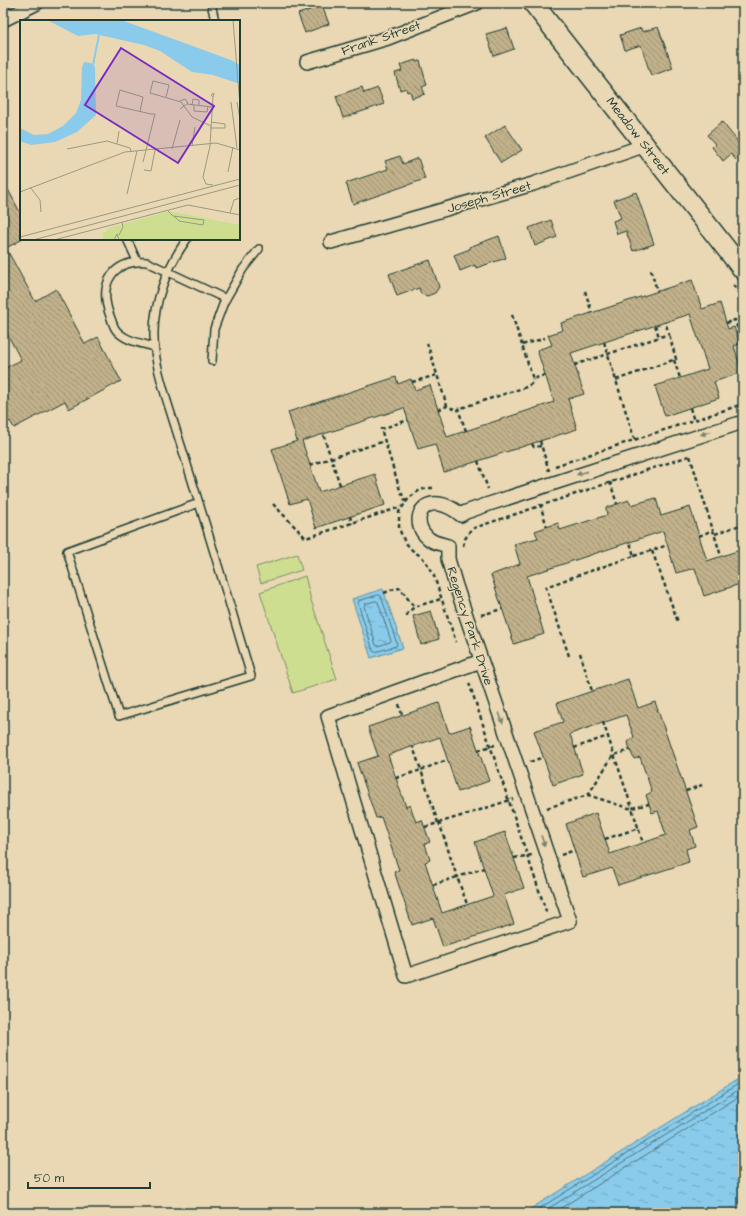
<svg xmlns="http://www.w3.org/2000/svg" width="746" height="1216" viewBox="0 0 746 1216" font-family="'Architects Daughter',sans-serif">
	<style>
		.park { fill: #cede91; stroke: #768e62 }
		.water { fill: url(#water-ripples); stroke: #5f92a2 }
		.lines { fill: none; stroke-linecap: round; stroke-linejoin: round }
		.shore { stroke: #4a767d; stroke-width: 1 }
		.building { fill: url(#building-back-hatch); stroke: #1f3d34 }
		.lane-casing { stroke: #1f3d34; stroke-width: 10 }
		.street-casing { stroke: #1f3d34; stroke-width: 16 }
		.secondary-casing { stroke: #1f3d34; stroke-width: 22 }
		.path { stroke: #1f3d34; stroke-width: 2.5; stroke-dasharray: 4 3; stroke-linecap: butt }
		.lane { stroke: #ead8b5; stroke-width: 7 }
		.street { stroke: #ead8b5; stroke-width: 13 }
		.secondary { stroke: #ead8b5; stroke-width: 19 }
		.oneway { fill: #7a836e }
		.labels { text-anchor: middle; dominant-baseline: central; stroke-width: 3; stroke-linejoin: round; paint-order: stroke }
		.street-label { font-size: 13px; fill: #1f3d34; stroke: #ead8b5 }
		.inset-river { fill: none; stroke: #8acbeb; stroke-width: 2 }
		.inset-road { fill: none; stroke: #999a81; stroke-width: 1 }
		.view { fill: #7b2cbf; fill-opacity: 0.15; stroke: #7b2cbf; stroke-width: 2 }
		.inset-edge { fill: none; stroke: #1f3d34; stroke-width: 2 }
	</style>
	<defs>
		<pattern id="water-ripples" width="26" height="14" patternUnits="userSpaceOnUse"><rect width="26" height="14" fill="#8acbeb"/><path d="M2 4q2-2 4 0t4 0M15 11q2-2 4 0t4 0" fill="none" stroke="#70a6bf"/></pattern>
		<pattern id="building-back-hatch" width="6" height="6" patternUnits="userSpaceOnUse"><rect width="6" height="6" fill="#c2b28b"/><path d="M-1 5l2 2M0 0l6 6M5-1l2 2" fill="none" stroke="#9d9272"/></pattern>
	</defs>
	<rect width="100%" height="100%" fill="#ead8b5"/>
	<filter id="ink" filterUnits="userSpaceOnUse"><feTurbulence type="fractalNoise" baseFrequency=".025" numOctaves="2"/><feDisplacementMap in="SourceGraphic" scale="8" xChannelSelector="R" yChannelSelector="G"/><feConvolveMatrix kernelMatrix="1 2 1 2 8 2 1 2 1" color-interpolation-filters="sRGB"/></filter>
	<g filter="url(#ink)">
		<path class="park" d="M297,554L302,570L261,583L256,567Z
			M305,576L311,600L337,679L293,693L260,592Z"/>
		<path class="water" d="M383,589L403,648L371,658L352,599Z
			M743,1076V1213H525L535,1206Z"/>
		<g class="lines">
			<path class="shore" d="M379,595L381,596L397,644L396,646L375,652L373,651L358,603L359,601Z
				M376,601L378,602L391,641L390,642L378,646L376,645L364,606L365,604Z
				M532,1213L743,1081
				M541,1213L743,1087
				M553,1213L743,1094"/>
		</g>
		<path class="building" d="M307,3H321L329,24L305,33L298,14L310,10Z
			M658,27L673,68L651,76L641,45L625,50L620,35L641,28L642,32Z
			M507,28L514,49L494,56L486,34Z
			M416,60V62L420,61L427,85L422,87L425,94L412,98L410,91L407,92L406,88L400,90L395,73L402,71L400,65Z
			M362,87L364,93L378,88L384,104L343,118L336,96Z
			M722,122L743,148V154L736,160L731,154L723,161L712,147L715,144L707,135Z
			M505,125L522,150L501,163L485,138Z
			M400,156L403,164L418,158L425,179L353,204L346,183L388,169L385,161Z
			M3,180L21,214V240L6,248L35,301L56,289L85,344L98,337L121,381L69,409L65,401L14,428L10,421L3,425V369L21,360L3,326Z
			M636,192L654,244L633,251L626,231L617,234L613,221L621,218L614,200Z
			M551,220L557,237L535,246L529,228Z
			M499,236L506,258L476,268L475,265L460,271L454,255L470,249L469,247Z
			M430,260L439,287L435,293L427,296L421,294L419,288L397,296L389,274Z
			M692,280L702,309L720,303L728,329L734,327L740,344L734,346L742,372L714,382L719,398L665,416L655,386L708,369L690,314L571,353L584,394L568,399L577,429L444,472L435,444L418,449L404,408L302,441L319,492L375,474L385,505L316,528L307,499L290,504L272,449L297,441L288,412L396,377L398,384L411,379L415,390L430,385L447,437L554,402L537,350L552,345L548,335L563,330L561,323Z
			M656,498L661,516L690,507L707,561L743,549V583L704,596L695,568L676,573L663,531L527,576L544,634L514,644L491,575L520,564L514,544L538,538L535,531L558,523L560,530L607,515L606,508L629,500L631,505Z
			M431,611L439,639L421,645L413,616Z
			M628,679L638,708L655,702L698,827L690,830L695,846L686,849L689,862L618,885L612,868L583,877L566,824L596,813L610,854L666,835L658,811L652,813L646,795L652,792L640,757L634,759L630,750L628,742L634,737L626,715L570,734L583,774L553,785L534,731L563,722L557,703Z
			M439,703L449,733L470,726L489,781L458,792L440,737L388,755L406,807L410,805L416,822L422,820L430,842L425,844L430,860L425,862L442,913L493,896L475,842L505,832L524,888L504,895L514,924L443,947L433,918L412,925L394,871L399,870L381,817L376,818L357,763L378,756L368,727Z"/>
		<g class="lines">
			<defs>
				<path id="lane" d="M211,3L215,21
					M127,239L137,261
					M187,239C167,267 153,302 154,337C154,359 161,380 167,401C196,492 224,584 251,676L119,716L67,551L199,503
					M154,347C141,343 125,341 116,330C113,326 112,320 110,316C98,284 112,260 147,262L226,299
					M212,361L214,329L224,302L243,269L259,249"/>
				<path id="street" d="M3,20L37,3
					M307,62L388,38L477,3
					M331,242L533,184L646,145
					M481,661L328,716L406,976L570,921L456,586L448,559V546C442,544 433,543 428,538C413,526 417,501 439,504C447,505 455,510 461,515L466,512L489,504L743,422"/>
				<path id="secondary" d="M533,3L743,270"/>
			</defs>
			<use href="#lane" class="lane-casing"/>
			<use href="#street" class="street-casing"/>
			<use href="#secondary" class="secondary-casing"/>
			<path class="path" d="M651,270L657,291
				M733,285L743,298
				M585,291L592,313
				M512,315L522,345
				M726,323L735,320L739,333
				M655,325L659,337
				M736,334L743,331
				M604,342L635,441
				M427,343L447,406L454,409H458
				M674,360L680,378
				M574,365L669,334L665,322
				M545,375L533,379L522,345L545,338
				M616,380L676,359L669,334
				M412,382L437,375
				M690,408L694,421
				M438,410L447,406
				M466,431L458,409L526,387L531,384L533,379
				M540,441L549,471
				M532,444L534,447L541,446
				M690,456L721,556
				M478,461L488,489
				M310,465L331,458L323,434
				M555,466L743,404
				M610,482L617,504
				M340,485L331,458L385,441
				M433,488H428L420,490L409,498L399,512V528L402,536L405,542L412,550L422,557L429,566L434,576L456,642
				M406,502L400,490L381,429L408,420
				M273,504L299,531L306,538L401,507
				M540,504L547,527
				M350,516L352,524
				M715,534L743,524
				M699,536L713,530
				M463,546L465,539L471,529L689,456
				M652,551L664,583L678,622
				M634,556L668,545
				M384,593L394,589L400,588L414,607
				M481,615L502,609
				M407,616V614L414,607L441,599
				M580,653L592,691
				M569,656L546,587L573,577L634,556L630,542
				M469,683L547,914
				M399,704L402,715
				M603,722L632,808L649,804
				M574,748L608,736
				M478,750L495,745
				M530,762L543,757
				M396,778L421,770L413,747
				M686,791L702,785
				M588,795L612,757L614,755L630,750
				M547,808L588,795L628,808H632L643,843
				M439,822L457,877L484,868
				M438,823L421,770L447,760
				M425,827L477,811L513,799
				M605,839L639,828
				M561,855L575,850
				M514,858L532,855
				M433,885L457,877L467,904"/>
			<use href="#lane" class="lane"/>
			<use href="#street" class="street"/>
			<use href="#secondary" class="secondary"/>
		</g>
		<defs><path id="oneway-solid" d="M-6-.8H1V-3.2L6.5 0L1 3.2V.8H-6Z"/></defs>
		<g class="oneway">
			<use href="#oneway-solid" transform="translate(706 433) rotate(163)"/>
			<use href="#oneway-solid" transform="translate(582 473) rotate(162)"/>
			<use href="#oneway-solid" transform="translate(501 718) rotate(71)"/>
			<use href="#oneway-solid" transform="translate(543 841) rotate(71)"/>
		</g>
	</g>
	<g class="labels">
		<g class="street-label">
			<text transform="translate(381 38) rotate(-19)">Frank Street</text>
			<text transform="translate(638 136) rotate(52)">Meadow Street</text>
			<text transform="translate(489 197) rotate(-16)">Joseph Street</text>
			<text transform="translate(470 626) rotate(72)">Regency Park Drive</text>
		</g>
	</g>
	<g transform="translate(20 20)">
		<rect width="220" height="220" fill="#ead8b5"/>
		<path d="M150,191L220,205V220H83V212H86L88,208Z" fill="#cede91"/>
		<path d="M27,0L104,1L211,40L220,45V64L193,55L172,52L140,31L124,25L75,14L58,16ZM64,42L71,43L75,47L76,95L57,112L35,122L11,125L0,121V108L14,115L28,114L43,106L56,93L61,80L62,47Z" fill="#8acbeb"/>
		<path class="inset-river" d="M73,45L79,15"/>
		<path class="inset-road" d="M213,0L220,86M146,77L149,65L133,61L130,73L161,82L172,97L191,106M160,81L165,79L168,83L160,89M211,82L217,128M217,82L220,99M167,84L192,87M172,85L173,79L179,80V85M174,85V91L187,92L188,86M120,91L123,77L100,70L96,86L131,94H135L123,142M190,108H205V104L191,102M97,124L99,111M172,126L175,107M47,129L87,121L110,128L111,131M152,129L160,100M124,150L131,151L135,130M208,152L213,127M183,157L190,126L193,77L191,75L194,73L193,77M183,157L186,164L193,165M10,167L20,180L21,192M0,172L105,132L196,123L220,130M107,174L117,131M147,190L153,196L184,200L183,205L159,201L154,196M210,193L214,180L220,178M99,215L103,207L102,202M0,217L220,159M13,220L220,165M34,220L168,185L220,195M94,220L97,214L99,220"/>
		<path class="view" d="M101,28L194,86L158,143L65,85Z"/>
		<rect width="220" height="220" class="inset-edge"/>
	</g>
	<rect width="746" height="1216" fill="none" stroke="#ead8b5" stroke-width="16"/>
	<rect x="8" y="8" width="730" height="1200" fill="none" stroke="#1f3d34" stroke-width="1.5" filter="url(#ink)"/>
	<path d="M28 1182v6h122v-6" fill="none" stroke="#1f3d34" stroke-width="2"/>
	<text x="34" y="1182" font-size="12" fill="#1f3d34" stroke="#ead8b5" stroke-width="3" paint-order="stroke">50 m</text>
</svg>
